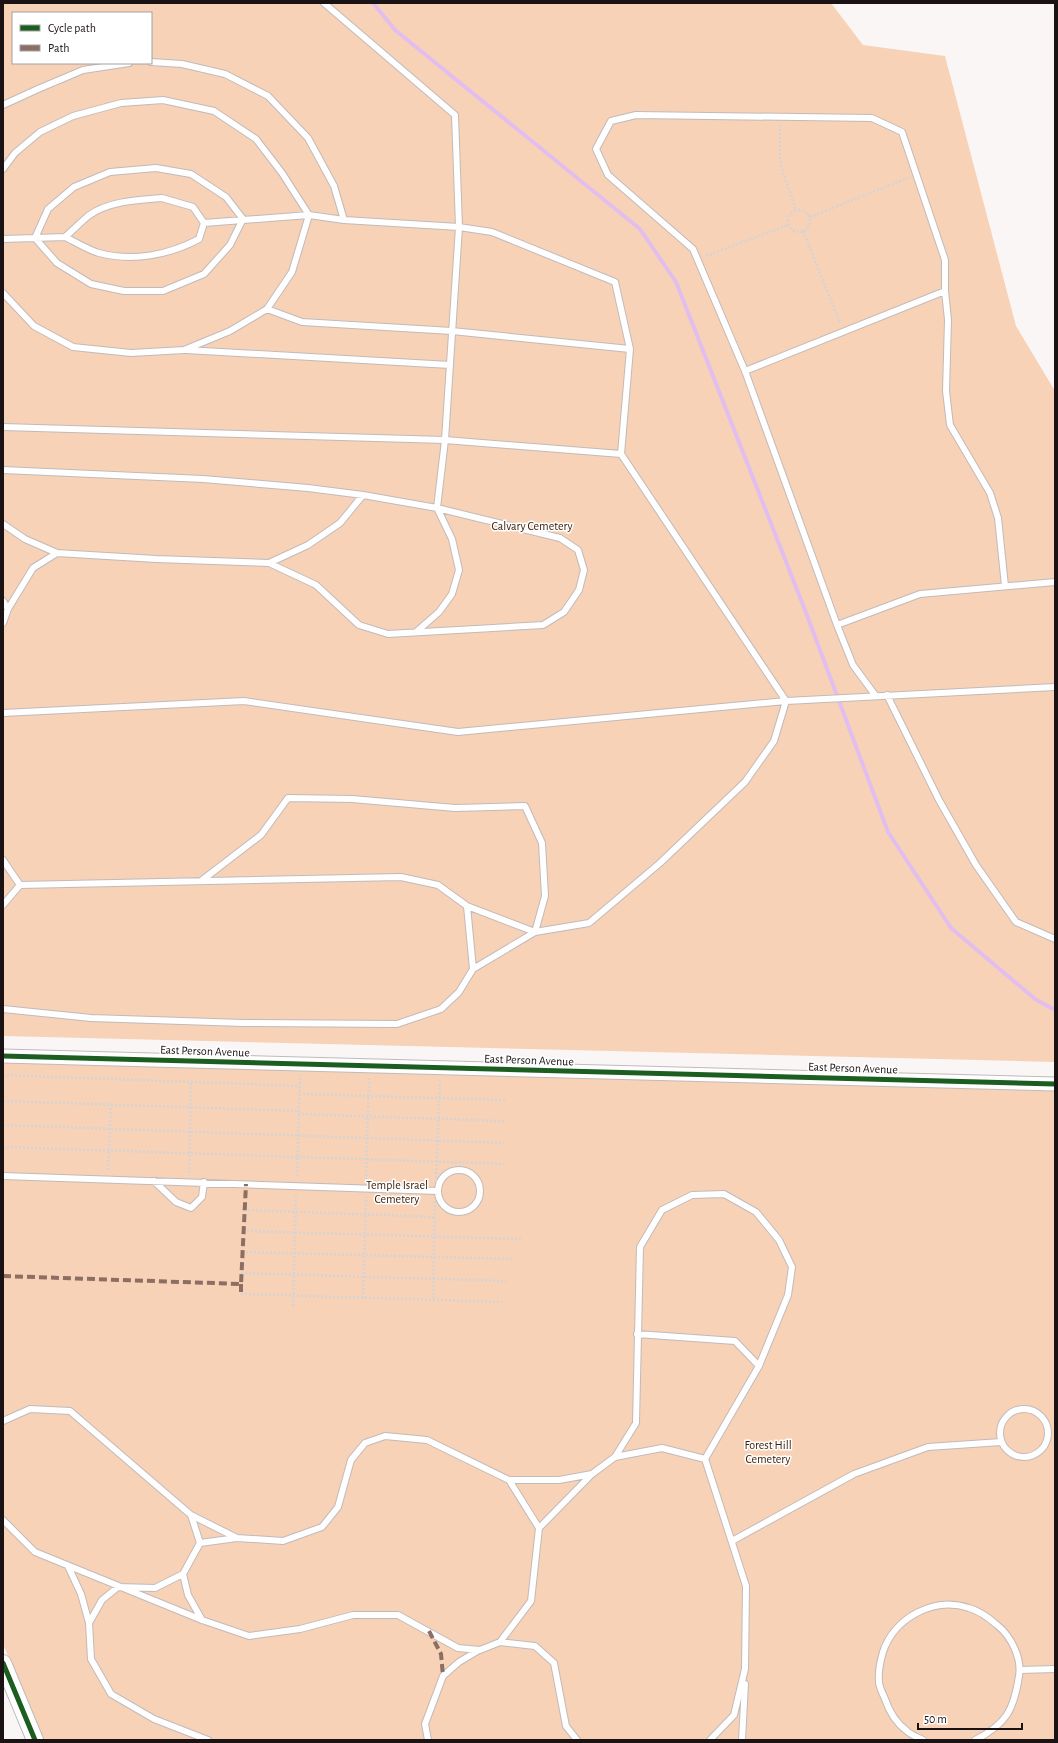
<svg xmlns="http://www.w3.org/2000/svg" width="1058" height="1743" viewBox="0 0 1058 1743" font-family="'Alegreya Sans',sans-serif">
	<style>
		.green { fill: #f8d2b6; fill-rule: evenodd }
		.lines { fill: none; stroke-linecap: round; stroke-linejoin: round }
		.stream { stroke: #e2beee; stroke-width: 4 }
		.service-casing { stroke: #c1babb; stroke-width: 8 }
		.minor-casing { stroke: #c1babb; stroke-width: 15 }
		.tertiary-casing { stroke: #c1babb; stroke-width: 18 }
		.path { stroke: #d5d3d3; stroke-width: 2.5; stroke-dasharray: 2 2; stroke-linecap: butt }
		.service { stroke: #fefefe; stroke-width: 6 }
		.minor { stroke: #fefefe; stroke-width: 13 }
		.tertiary { stroke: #fefefe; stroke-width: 16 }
		.quiet { stroke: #8d6e63; stroke-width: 4; stroke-dasharray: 8 4; stroke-linecap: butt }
		.cycleway-casing { stroke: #fff; stroke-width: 8 }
		.cycleway { stroke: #1b5e20; stroke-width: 5 }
		.labels { text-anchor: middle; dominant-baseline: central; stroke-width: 3; stroke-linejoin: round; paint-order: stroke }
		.park-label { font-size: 12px; fill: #3d210a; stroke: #fff }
		.street-label { font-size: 12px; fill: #1a1213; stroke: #fff }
	</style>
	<rect width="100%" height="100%" fill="#fbf6f6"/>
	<path class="green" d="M3,3H831L863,45L945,56L1016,326L1055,391V1062L3,1036ZM13,13H151V63H13Z
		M3,1056L524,1075L1055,1091V1740H42L3,1644Z"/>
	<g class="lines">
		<path class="stream" d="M373,3L395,30L640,229L676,282L805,610L888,832L951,928L1035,999L1055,1010"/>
		<defs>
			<path id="service" d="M324,3L455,115L459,227L445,440L437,508L452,539L459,570L452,594L439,612L416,632
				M151,62L182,64L225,74L268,96L308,138L334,186L344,220
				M3,105L38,89L83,70L129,63
				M156,168L191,174L226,197L243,219L230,245L204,274L163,291H124L91,284L57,263L35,238L48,209L74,187L110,172Z
				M3,169L15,153L40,132L73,116L121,103L163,100L214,111L256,139L282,173L309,215L292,272L267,309L230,331L184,350L131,353L73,347L34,326L3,293
				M162,198L193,207L204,223L199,239C169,255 133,262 99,253C88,250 76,242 65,237C73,230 80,223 88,216C108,201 138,200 162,198Z
				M3,239L65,237
				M945,291L948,320L946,391L950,425L990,493L998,518L1005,586
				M267,309L302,322L452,331L630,349
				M186,350L450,365
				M745,371L945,291V260L902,132L872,118L636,115L611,121L596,149L608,175L693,249L742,364L745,371L837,625L853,665L875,695
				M3,427L445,440L621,454L630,349L615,282L492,232L459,227L344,220L309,215L204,223
				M3,470L203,479L308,488L363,495L437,508L560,538L578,550L584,570L579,590L564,612L543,625L388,634L359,625L316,585L269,563L156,559L57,553L25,539L3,524
				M269,563L308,545L340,523L363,495
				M3,601L8,609
				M3,623L8,609L33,568L57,553
				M837,625L920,594L1055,582
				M887,695L939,800L976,865L1016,922L1055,939
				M3,713L244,701L458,732L786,701L621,454
				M3,860L20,885
				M201,881L261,835L288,798L352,799L455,808L525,806L542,843L545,896L535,932L467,906
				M3,905L20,885L401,877L438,885L467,906L473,969L459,992L441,1009L397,1024L243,1023L91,1018L3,1009
				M473,969L535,932L589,923L660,863L745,782L774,741L786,701L1055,687
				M438 1191a21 21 0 1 1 42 0a21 21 0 1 1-42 0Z
				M3,1176L438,1191
				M154,1181L176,1202L191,1208L202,1197L204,1182
				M637,1334L735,1341L759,1366
				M1000 1433a24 24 0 1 1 48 0a24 24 0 1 1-48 0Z
				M3,1421L30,1409L70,1411L191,1515L237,1538L283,1541L322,1527L338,1507L351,1460L365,1443L385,1436L427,1440L509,1480H559L592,1474L615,1457L662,1448L705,1459L746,1586L745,1669L734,1715L710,1740
				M615,1457L636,1423L640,1247L662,1210L692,1195L724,1194L756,1212L779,1240L792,1267L788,1295L759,1366L705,1459
				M509,1480L539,1528
				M191,1515L200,1543
				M3,1520L35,1552L202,1620L249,1636L300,1629L353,1615H398L458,1648L480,1650L500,1642L535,1646L554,1663L566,1726L577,1740
				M732,1541L854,1474L928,1447L1001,1442
				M68,1566L81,1594L89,1623
				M183,1574L155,1588L118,1587L102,1600L89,1623L91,1659L111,1694L154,1719L208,1740
				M202,1620L188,1595L183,1574L200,1543L237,1538
				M500,1642L531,1601L539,1528L592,1474
				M1020,1670L1055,1669
				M428,1740L425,1724L443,1676L459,1662L479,1650
				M742,1740L745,1684
				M923,1740C917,1737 911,1735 907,1731C896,1723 889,1711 885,1699C883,1694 879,1687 879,1682C878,1671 880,1662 883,1652C894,1618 934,1596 969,1608C980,1611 988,1617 997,1625C1011,1636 1022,1658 1019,1676C1014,1709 1007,1724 975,1740"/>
			<path id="minor" d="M3,1056L1055,1084"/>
			<path id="tertiary" d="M3,1663L35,1740"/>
		</defs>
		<use href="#service" class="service-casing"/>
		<use href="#minor" class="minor-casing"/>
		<use href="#tertiary" class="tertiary-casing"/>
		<path class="path" d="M780,125V163L796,210
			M788 221a11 11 0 1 1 22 0a11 11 0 1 1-22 0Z
			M810,217L908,178
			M803,231L840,323
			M706,256L788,225
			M3,1075L299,1086
			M299,1094L505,1100
			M3,1101L298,1111
			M298,1114L504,1121
			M3,1125L505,1143
			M3,1147L506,1164
			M108,1170L111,1105
			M189,1173L191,1082
			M297,1176L300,1075
			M366,1180L369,1077
			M436,1182L440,1079
			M244,1210L435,1217
			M243,1231L522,1239
			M242,1252L515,1259
			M241,1273L506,1281
			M241,1294L502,1302
			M363,1298L366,1197
			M433,1299L435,1199
			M293,1306L296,1195"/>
		<use href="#service" class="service"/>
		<use href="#minor" class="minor"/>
		<use href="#tertiary" class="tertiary"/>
		<path class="quiet" d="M3,1276L241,1284L246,1184
			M241,1284V1294
			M429,1631L441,1654L443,1676"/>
		<defs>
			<path id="cycleway" d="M3,1056L1055,1084
				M3,1663L35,1740"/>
		</defs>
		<use href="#cycleway" class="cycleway-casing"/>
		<use href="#cycleway" class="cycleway"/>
	</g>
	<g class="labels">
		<g class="park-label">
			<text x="532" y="526">Calvary Cemetery</text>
			<text x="397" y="1185">Temple Israel<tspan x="397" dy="14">Cemetery</tspan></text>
			<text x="768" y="1445">Forest Hill<tspan x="768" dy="14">Cemetery</tspan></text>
		</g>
		<g class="street-label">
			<text transform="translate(205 1051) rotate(2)">East Person Avenue</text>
			<text transform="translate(529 1060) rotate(2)">East Person Avenue</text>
			<text transform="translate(853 1068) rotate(2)">East Person Avenue</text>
		</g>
	</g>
	<rect width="1058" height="1743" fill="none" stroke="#1a1213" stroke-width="8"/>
	<rect x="12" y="12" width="140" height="52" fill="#ffffff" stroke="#a3a0a1"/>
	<rect x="20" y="25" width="20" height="6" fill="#1b5e20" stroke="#a3a0a1"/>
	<text x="48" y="32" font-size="12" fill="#1a1213">Cycle path</text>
	<rect x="20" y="45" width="20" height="6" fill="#8d6e63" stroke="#a3a0a1"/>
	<text x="48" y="52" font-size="12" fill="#1a1213">Path</text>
	<path d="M918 1723v6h104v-6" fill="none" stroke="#1a1213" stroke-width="2"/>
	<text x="924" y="1723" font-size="12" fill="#1a1213" stroke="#ffffff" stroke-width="3" paint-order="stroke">50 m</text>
</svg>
